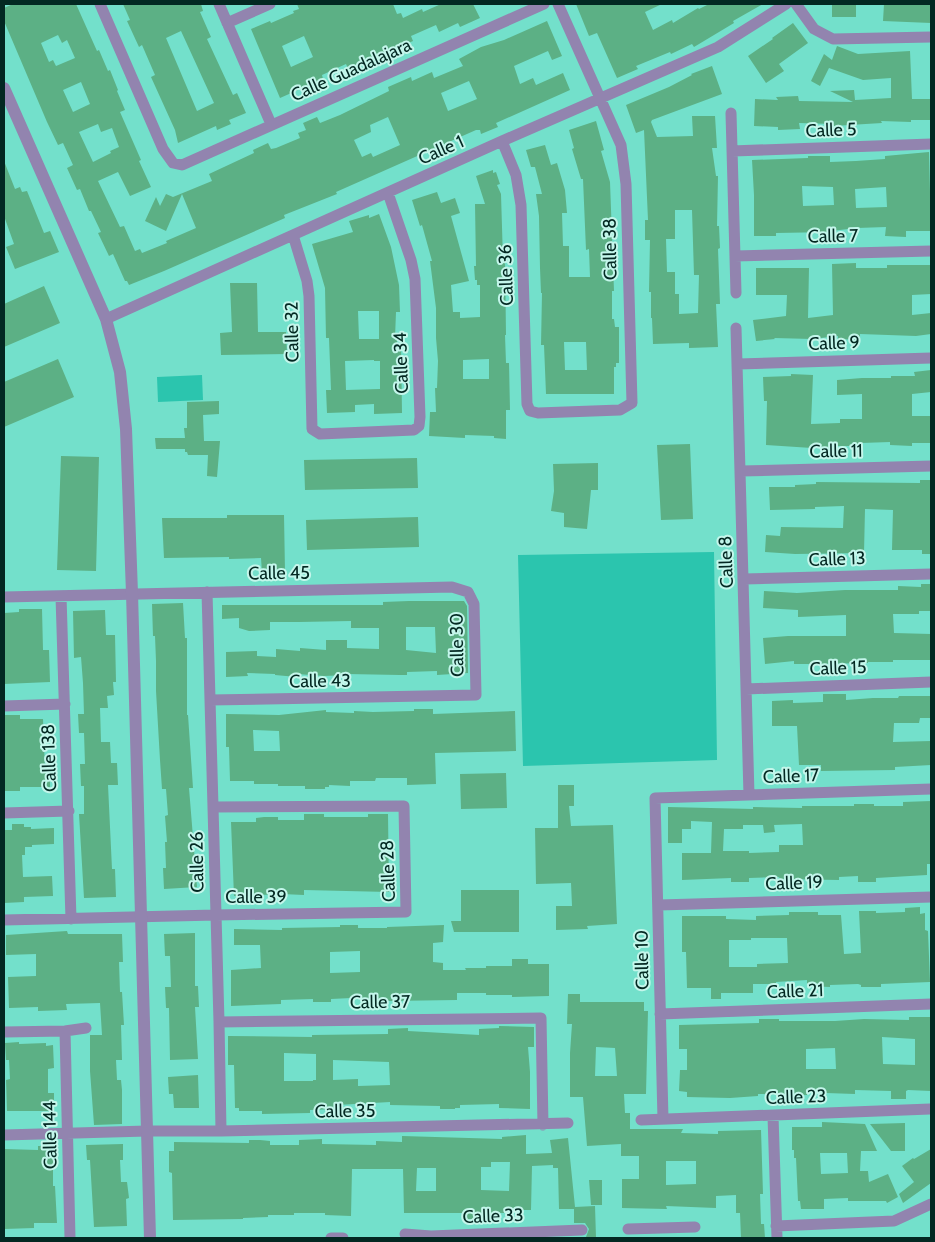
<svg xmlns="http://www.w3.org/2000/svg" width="935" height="1242" viewBox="0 0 935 1242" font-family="Cabin,sans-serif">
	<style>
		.green { fill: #2bc5ae }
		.building { fill: #5cb085; fill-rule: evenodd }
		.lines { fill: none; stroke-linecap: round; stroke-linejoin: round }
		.minor { stroke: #9284af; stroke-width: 11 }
		.tertiary { stroke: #9284af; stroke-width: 12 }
		.labels { text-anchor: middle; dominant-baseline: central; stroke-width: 4; stroke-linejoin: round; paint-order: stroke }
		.street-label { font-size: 18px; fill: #032822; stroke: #c4f6eb }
	</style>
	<rect width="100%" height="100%" fill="#73e0cb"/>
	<path class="green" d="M202,375L203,400L158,402L157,377Z
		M714,552L717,760L523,766L518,555Z"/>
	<path class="building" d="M13,4H76L97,51L99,50L108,71L110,70L118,90L117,91L125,110L120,112L141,160L139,161L151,187L130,196L118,172L98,181L120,227L124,226L135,251L140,249L142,253L167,243L166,241L196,228L182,194L166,231L145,221L156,197L160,206L166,194L173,197L212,181L209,174L254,153L253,150L268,143L271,149L276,148L300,138L298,133L306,130L303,123L317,117L320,123L340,115L389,91L388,87L411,77L412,81L432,72L434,78L463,66L459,59L481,47L504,40L547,21L562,56L552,60L548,51L514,66L520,84L533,78L536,85L563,73L570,90L496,123L498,127L481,134L480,130H476L336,192L337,194L284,215L285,218L164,271L129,285L127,281H125L113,254L109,256L98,233L101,232L91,211H89L80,189L77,190L67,168L73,165L63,143L58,145L47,122L4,21V8ZM58,35L62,43L67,40L75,58L56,66L53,60L49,62L41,43ZM469,81L477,99L448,111L441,93ZM81,82L90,104L73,112L63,90ZM388,117L400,145L373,157L371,153L362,157L354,140L371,132L370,125ZM98,124L101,132L112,128L119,147L110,151L111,153L93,162L79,132Z
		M123,4H201L203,11L200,12L211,37L207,39L233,95L237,93L246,113L229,120L231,124L217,130L216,126L178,143L175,130L151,77L155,75L142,45L139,47L127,21L130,20ZM181,31L214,103L197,111L166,38Z
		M297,4H393L397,14L401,13L403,18L422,9L423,12L441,4H473L480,18L460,27L458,23L439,32L436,25L411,36L413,41L388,52L389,54L349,71L346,64L322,75L323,79L280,98L251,29L270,21L271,23L294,13L293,11L299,9ZM304,36L313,57L291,67L282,46Z
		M576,4H662L645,12L653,30L672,20L673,23L698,8L699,9L709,4H763L733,21L734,23L694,47L692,44L671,54L670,52L636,66L638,69L617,78L597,33L589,36Z
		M832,4H856V17H832Z
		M884,4H931V23L883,21Z
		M793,23L808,43L779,64L784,71L766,83L748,56L773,39L772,38Z
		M837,46L858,54L910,51L912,99H931V120H911V122L881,121L882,123L833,126V124L799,123L800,129L778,130V127L754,126L755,99L778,100L776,97L798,96L799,101L853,102L830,91L854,90L855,100L891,98V78L863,80L829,68L820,86L811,81L824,54L832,60Z
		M712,66L722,94L652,120L651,122L657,137L693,136L692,116H715L717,148H712L716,176H718L717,226H719L720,248L718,249L720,304H716L718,347L689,348V343L653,344L652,318H651V292H649L650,240H645V220H648L644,130L636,133L626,105L669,87L692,75L691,74ZM675,210H692L694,275H699L698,313L679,314V294H675V272H667L666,239H675Z
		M596,121L604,150L601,151L610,182L614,291H612V319H614L615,327H619V363H616V367H614V394H546L544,345H541L542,293H541L540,268L539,216L536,194H542L535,167H531L526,150L545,145L551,165L557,163L565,190L567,213H562L563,246H569V277H590L589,249L586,250L583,179H581L572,149L574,148L569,130ZM564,342H586L587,370H565Z
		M929,152L931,231H906V237L885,236L886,227L857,228L831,231V232L776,233V236H754V195L752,160L808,158V156H830V162L856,161L885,159V156ZM802,186L833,187L834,205L803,206ZM886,187L887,207L856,208L855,189Z
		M4,161L15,189L20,187L22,192L27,191L44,233L50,231L59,252L15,269L6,247L14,244L4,216Z
		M493,170V173L496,172L500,184L497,185L501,194L503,260H505L506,335H505L506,363H509L510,410H506V439L494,438V436L465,435V438L429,436L430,412H436L435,388H437L438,361L436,338V308L430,261H432L422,225L420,226L412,200L437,192L441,203L455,198L460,213L451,216L469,281L451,285L453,312H460V318L480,317V285H477V280H475L474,266H476L475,204H485L476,176ZM489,359V379H463V360Z
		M379,214L391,247L399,285L400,312H396L395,338H397V346H401L402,413L374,414V404L355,405V412L327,413L326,390H331L329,338H326L325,288L312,244L353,232L349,221L369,215V218ZM358,311H379V339H359ZM374,360V361H380V389L346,390L345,361Z
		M856,263V268H887V265H931V294L912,295V315L931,313V334L916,336L860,334V340L838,339V336L812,339L774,338L775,339L756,341L753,320L786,316L787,295H756V268H809L808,318L833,315L832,264Z
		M230,283H257L258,332H286L287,354L221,355L220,333L232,332Z
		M44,286L60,323L4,347V304Z
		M58,359L74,397L4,427V382Z
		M931,370V392L912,394V416H931V443H912V446L890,445V442L861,443V446H832V448H812L766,445L767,401H764L763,377L791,376V374L813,375L811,424L840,423V419H862V394L837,395V380L862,378H891V376H915L914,372Z
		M219,401V414L203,415L204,441H220L217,477L207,476L208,455H188L187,452H185V449H156L155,438H185L184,428H187V402Z
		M690,444L693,519L661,520L657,445Z
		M61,456L99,457L96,571L57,570Z
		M417,458L418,488L305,490L304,460Z
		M598,463V490H591L587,529L564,527V513L551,511L554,491L553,464Z
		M920,480H931V554H922V550H892L893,510L865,509L864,553L795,554L765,552L766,535L780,536L781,527L843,528L844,506L815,507V509L770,510L769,487H795V485L816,484V482L920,483Z
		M227,515H284L285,572L262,573L261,558L229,559V557L164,558L162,518H227Z
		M418,517L419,547L307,550L306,520Z
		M921,584H931V611H919V614H893L894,633L931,634V660H893V662H868V663L815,664H794V661L765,664L763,638L788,636H846V615L798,617V610L763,608L764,591L797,593L845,590H898V586L921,587Z
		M409,601H464L467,606L468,673L437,675V671L407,672V675H400L347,674L348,675L324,676L297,674V677L275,675V674L247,673L248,676L226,677V652L257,651V656L276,657V649L300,651V648L326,650V640H347V648L379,649V628H351V621L299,622H270V630L249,631L239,628V618L222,619V605H383V602ZM406,627H435L436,653L406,650Z
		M183,603L185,638H187V715H188L193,788H189L197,887L164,889L163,868H166L165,842H167L165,816L168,815L166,789H162L160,760L156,691V661L155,636H153L152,604Z
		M19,609H42L43,650H49L50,682L4,684V613L19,612Z
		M105,610L106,635H115L116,682H113L114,695L107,696L108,708H100L101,742H110L111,763H117L118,785H108L112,869H115L116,897L84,898L79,814H84V786H81L80,764H85L84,733H79L78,714H84L83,683L81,657L74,658L73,611Z
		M823,694H846V700L873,698H898L899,696H931V718H920L919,723H894L893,742L931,741V765L895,767V770L821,771V765H799L797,726H772V701L793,700V703L823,702Z
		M414,709H433V714L515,711L516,751L435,753L436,784L407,785V778H376L375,781H350V786L329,785V787H325V789H305V786H278V784H254V781H230L229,747H226V714L279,715L326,710V712L354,713V711L373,712L414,711ZM253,730L279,731L280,751H254Z
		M4,715H20V719H43L45,770H50V787H20V791H4Z
		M506,773L507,808L461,809L460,774Z
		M558,785H574V806H569L571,826L613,825L617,924L587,926L588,929L556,930V906H572L571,883L536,884L535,828H558Z
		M931,801V864H927V875L876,878V882H858V876L839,877V880L780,879L779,877L749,878V882H731V878L682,880V853H711L712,822L691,821V829H682V843H668V807L753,809V807L802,808V806H854V804H874V806H903V802ZM802,824L803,845H779V852L749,853V851H723L724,829H743V825H763L764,833L775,832L774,825Z
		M304,814H324V817H368V814H388L389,892L304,890V895L282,894L234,896L231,822H256V818L264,817H278V820H304Z
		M12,824H24V827H31V829L54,828V844L32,845V847H25V855H22L23,877L52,876L53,896L24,897V902L4,903V830H12Z
		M461,890H519V932H454L451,921H461Z
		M920,907V914L925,913V930L928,931L930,982L881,984V987H861V985L858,984L830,985V987L807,986V980L776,982V984H753V993H721V999H711V988H687L686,952H682V916H726V919L756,920V916L789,915V912H818V915H841L844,954L861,953L859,911H876V913L905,912V908ZM751,938H787L788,963L757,964V967H729V940H751Z
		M340,925H358V928H387V927L444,925L443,942L433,943V962L443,963V970H466L465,968H486V966H512V959H528V964H549V996L512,997V995H486V993H457V1000L388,1001L351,998L331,999V1002H313V999L281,1000V1004L231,1006V970L261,968L260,945H234V929L282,930V928L340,927ZM360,951V972L330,973V952Z
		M67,931L68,934H122L123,962H119L120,992H122L124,1025H121L122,1060H116L117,1080H121L122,1090V1124L94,1125L90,1071V1035H102L100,1003L66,1004L67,1010L38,1011V1007L9,1008L8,977L36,976V954L6,955V935Z
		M195,933V986H198L199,1007H195L198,1059L170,1060L169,1008H166L165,987H171L170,956H165L164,934Z
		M568,994H580V1002H644V1011H648L646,1094H624L625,1113H630V1129H683L681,1133L718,1134V1131L761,1130L763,1194H760L761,1224H764L765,1238H741L740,1213H736V1195L716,1196V1208L666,1206L667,1209L622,1208V1179H639V1156H621V1144L587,1146L583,1097H570V1053L572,1024H567ZM596,1047L615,1048L617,1076H595ZM666,1161H696V1184L666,1185Z
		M909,1017H930L931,1091L908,1090L906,1091V1099H891V1091L855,1090V1094L826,1093H807V1095L758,1094V1096L730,1098L687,1097V1092L679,1091L680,1070H687V1049H679V1025L759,1023V1019H779V1021H835L864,1019L909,1020ZM882,1037L915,1039V1065L883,1064ZM835,1048L836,1069H806V1049Z
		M499,1026L534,1027V1047H528L530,1072V1109L499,1108V1104L460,1105V1108H455V1109H440V1106L390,1105V1102L337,1105V1109L310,1110V1113L262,1114V1111H239V1108H235L234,1065H228V1036L312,1037V1035L388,1034V1029L408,1028V1031L479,1035V1029L499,1028ZM284,1053L316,1054V1080H313V1081H284ZM333,1060L389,1062L390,1085L358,1086V1079L333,1080Z
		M19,1042V1044L46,1043V1046L53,1045L54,1068L48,1069V1093H54V1111H7L6,1080L10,1079L9,1060H6L5,1043Z
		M198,1075L199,1108H174L173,1094H169L168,1077Z
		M822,1122L865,1124L877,1151H861L860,1171H868L869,1182L888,1174L898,1197L887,1203L886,1201H848V1198L824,1199V1209H801L800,1201H798L796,1158H794V1150H792V1127H822ZM820,1153H847L848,1173L821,1174Z
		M905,1123V1151H891L870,1124Z
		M526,1135V1154L552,1153L550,1140L568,1138L575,1207L595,1206L596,1238H574L586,1237L589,1229L585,1223H574V1209H559L558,1168H553V1165L532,1166L531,1210H505L504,1213H484V1219H463V1213H404L403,1169H352L351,1216L325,1215V1213H294V1215H268V1217L243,1218V1219L173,1220L172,1173L169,1172V1151H174V1142L249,1143V1140H260L270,1141V1145H299V1140L322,1139V1144L376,1145V1141L402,1142V1136L502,1139V1137ZM491,1162H510L509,1191L481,1190V1167H491ZM417,1168H436V1191H416Z
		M123,1144V1160H120L121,1182H127L129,1198L126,1199L127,1226L94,1227L90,1160H87L86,1145Z
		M38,1146H53V1186H55L57,1223H34V1228L4,1229V1149L38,1150Z
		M931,1149V1183L903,1203L899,1194L914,1182L902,1166L913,1158L914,1159Z
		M589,1180H602V1205H591Z"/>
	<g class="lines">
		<path class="minor" d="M100,4L163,149L173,163L182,165L544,4
			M219,4L271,124
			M796,4L814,29L833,39L931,37
			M227,23L270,4
			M731,113L736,293
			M502,141L516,175L521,205L527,404L530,411L538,413L620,410L632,403L626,184L621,145L558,4
			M732,151L931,144
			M293,235L307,281L309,296L312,429L320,434L414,430L419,426L420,417L415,279L411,260L388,193
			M735,256L931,251
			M106,319L502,141L718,47L786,4
			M736,328L749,795
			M738,364L931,358
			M741,471L931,466
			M744,579L931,574
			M207,592L219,1022L221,1131
			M61,596L71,919
			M4,597L452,587L468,592L474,604L476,695L210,700
			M746,689L931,682
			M4,706L65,704
			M4,813L69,811
			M659,905L931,897
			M4,920L216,915L406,912L404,806L214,807
			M660,1014L931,1004
			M219,1022L541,1018L543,1125
			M65,1031L70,1238
			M4,1032L65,1031L86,1028
			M773,1116L777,1238
			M663,1119L655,798L931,789
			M641,1120L930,1109
			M4,1135L147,1131H221L568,1123
			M776,1226L894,1221L931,1204
			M628,1229L695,1227
			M405,1234L431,1236L582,1230
			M331,1238H343"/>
		<path class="tertiary" d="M4,88L106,319L120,372L126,429L132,593L150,1238"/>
	</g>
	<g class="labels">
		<g class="street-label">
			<text transform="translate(351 70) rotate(-24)">Calle Guadalajara</text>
			<text transform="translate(831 130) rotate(-2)">Calle 5</text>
			<text transform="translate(441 150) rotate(-24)">Calle 1</text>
			<text transform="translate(833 236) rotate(-1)">Calle 7</text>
			<text transform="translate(610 249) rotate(-91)">Calle 38</text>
			<text transform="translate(506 275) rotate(-92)">Calle 36</text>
			<text transform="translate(292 332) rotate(-91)">Calle 32</text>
			<text transform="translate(834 343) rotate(-2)">Calle 9</text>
			<text transform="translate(401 363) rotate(-92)">Calle 34</text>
			<text transform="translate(836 451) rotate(-1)">Calle 11</text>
			<text transform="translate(837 559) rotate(-2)">Calle 13</text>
			<text transform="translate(726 562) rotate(-92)">Calle 8</text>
			<text transform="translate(279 573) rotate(-1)">Calle 45</text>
			<text transform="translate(457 645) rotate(-91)">Calle 30</text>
			<text transform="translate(838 668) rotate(-2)">Calle 15</text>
			<text transform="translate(320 681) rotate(-1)">Calle 43</text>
			<text transform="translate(49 758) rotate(-92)">Calle 138</text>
			<text transform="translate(791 776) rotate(-2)">Calle 17</text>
			<text transform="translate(197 862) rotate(-91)">Calle 26</text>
			<text transform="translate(388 871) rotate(-92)">Calle 28</text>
			<text transform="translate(794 883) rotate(-2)">Calle 19</text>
			<text x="256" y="897">Calle 39</text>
			<text transform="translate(642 960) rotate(-91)">Calle 10</text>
			<text transform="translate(795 991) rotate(-2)">Calle 21</text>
			<text transform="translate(380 1002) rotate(-1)">Calle 37</text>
			<text transform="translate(796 1097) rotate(-2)">Calle 23</text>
			<text transform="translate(345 1111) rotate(-1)">Calle 35</text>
			<text transform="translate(50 1135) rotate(-91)">Calle 144</text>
			<text transform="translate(493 1216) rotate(-2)">Calle 33</text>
		</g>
	</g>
	<rect width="935" height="1242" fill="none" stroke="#032822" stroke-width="10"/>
</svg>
